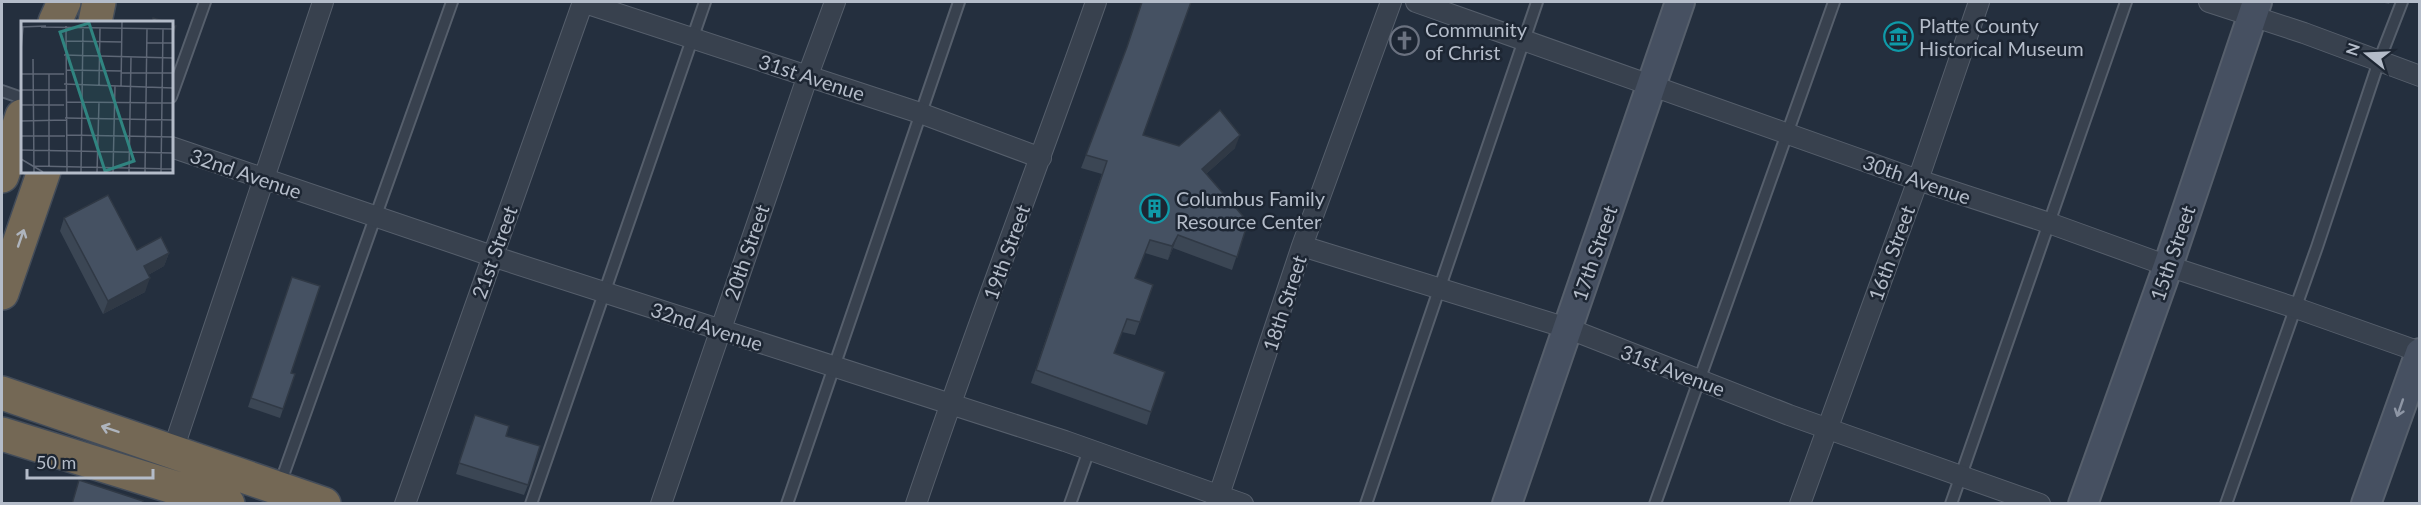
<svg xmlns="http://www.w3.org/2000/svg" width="2421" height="505" viewBox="0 0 2421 505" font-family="Lato,sans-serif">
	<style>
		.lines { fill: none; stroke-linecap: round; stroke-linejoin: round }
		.lane-casing { stroke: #565f6c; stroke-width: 14 }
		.street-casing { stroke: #565f6c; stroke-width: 22 }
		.secondary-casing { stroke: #565f6c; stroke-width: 32 }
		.highway-casing { stroke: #434c59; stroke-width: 36 }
		.lane { stroke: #38414e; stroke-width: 10 }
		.street { stroke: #38414e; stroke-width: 20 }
		.secondary { stroke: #465061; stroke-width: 28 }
		.highway { stroke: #746855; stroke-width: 33 }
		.wall { fill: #3b4654 }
		.shaded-wall { fill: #303945 }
		.building { fill: #455162; stroke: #303945; stroke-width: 1.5 }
		.oneway { stroke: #aeb4bd }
		.oneway2 { stroke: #8e96a5 }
		.labels { text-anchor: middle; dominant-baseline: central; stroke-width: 5; stroke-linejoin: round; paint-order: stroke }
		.poi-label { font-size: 20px; fill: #b4bcc9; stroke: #1d2633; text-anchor: start }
		.street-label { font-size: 20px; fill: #b4bcc9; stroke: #1d2633 }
		.inset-road { fill: none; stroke: #5e6776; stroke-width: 1.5 }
		.view { fill: #308480; fill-opacity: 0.15; stroke: #308480; stroke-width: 3 }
		.inset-edge { fill: none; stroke: #b4bcc9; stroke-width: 3 }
	</style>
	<rect width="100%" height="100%" fill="#242f3e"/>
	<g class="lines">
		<defs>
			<path id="lane" d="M2,91L22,98
				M171,97L205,2
				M280,484L452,2
				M531,504L705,2
				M787,504L959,2
				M1070,504L1089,450
				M1366,504L1537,2
				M1655,504L1834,2
				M1951,504L2126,2
				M2226,504L2317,247L2379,61L2402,2"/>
			<path id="street" d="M582,2L920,113L1041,158
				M1416,2L1918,180L2049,223L2168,266L2296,308L2420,352
				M2209,2L2304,33L2420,76
				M171,147L492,256L1065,441L1243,504
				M1302,246L1567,328L1789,415L2040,504
				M173,450L323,2
				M405,504L583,2
				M661,504L808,75L835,2
				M916,504C973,335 1037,169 1096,2
				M1216,504L1302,246L1391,2
				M1800,504L1918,180L1979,2"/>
			<path id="secondary" d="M1507,504L1680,2
				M2083,504L2168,266L2257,2
				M2366,504L2420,353"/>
			<path id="highway" d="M55,22L64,2
				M95,22L99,2
				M2,176L22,116
				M2,293L44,171
				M2,393L324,504
				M2,434L228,504"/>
		</defs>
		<use href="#lane" class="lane-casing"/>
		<use href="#street" class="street-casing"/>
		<use href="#secondary" class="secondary-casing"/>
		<use href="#highway" class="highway-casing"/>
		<use href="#lane" class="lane"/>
		<use href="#street" class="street"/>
		<use href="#secondary" class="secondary"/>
		<use href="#highway" class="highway"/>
	</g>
	<path class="wall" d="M2380,2H2390L2389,4Z
		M1124,56L1143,135L1179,146L1235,148L1206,174L1248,222L1232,270L1173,248L1168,260L1145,253L1135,278L1153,285L1135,335L1122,332L1114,353L1151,412L1147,425L1031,383L1102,174L1081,168Z
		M64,218L137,250L169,253L164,266L148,275L145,292L103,314L60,231Z
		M292,277L291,373L295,374L280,418L248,407Z
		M471,425L506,436L528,485L524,495L456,474Z"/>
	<path class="shaded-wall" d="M1240,135L1235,148L1197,182L1202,169Z
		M1178,235L1173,248L1168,260L1172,246Z
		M169,253L164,266L139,280L144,266Z
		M150,278L145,292L103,314L108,301Z"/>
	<path class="building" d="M1142,2H1191L1143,135L1179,146L1220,110L1240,135L1202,169L1248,222L1237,257L1178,235L1172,246L1150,240L1135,278L1153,285L1140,322L1127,319L1114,353L1165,372L1151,412L1036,370L1107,161L1086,155L1127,47Z
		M153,18L166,22H152Z
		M171,24L176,26L171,40Z
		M108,195L137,250L161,237L169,253L144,266L150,278L108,301L64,218Z
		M292,277L320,286L291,373L295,374L283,409L251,398Z
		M475,415L509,426L506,436L540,446L528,485L459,463Z
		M79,480L143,501L142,504H72Z"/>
	<defs><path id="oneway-shaft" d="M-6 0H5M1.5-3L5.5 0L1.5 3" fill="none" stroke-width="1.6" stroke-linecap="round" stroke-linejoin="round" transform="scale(1.5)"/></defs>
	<g class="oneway">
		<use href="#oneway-shaft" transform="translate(21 238) rotate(-71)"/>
		<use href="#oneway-shaft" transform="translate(110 429) rotate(-161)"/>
	</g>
	<use class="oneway2" href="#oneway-shaft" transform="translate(2400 408) rotate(109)"/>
	<defs>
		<symbol id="museum-ring" viewBox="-11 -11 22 22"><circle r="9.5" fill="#1d2633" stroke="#0f9aa8" stroke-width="1.5"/><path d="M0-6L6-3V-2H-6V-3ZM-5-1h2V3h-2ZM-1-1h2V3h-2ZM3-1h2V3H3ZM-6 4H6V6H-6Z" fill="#0f9aa8"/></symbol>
		<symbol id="church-ring" viewBox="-11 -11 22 22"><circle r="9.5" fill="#1d2633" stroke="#6b7280" stroke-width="1.5"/><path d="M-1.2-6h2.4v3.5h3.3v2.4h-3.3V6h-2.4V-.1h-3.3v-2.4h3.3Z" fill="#6b7280"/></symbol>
		<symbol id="building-ring" viewBox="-11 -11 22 22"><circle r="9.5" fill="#1d2633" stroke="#0f9aa8" stroke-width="1.5"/><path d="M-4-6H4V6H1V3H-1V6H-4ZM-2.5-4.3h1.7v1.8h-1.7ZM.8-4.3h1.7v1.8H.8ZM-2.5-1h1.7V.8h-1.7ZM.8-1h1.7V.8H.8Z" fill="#0f9aa8"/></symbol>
	</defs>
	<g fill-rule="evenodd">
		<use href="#museum-ring" x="1882" y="20" width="33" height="33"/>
		<use href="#church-ring" x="1388" y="24" width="33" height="33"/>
		<use href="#building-ring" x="1138" y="192" width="33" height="33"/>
	</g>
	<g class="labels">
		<g class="poi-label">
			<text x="1919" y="25">Platte County<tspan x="1919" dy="23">Historical Museum</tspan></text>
			<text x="1425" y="29">Community<tspan x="1425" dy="23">of Christ</tspan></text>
			<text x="1176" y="198">Columbus Family<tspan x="1176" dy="23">Resource Center</tspan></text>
		</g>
		<g class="street-label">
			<text transform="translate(812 77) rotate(18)">31st Avenue</text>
			<text transform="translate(246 173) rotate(19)">32nd Avenue</text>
			<text transform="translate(1917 179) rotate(19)">30th Avenue</text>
			<text transform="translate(494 252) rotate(-70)">21st Street</text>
			<text transform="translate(746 252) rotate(-71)">20th Street</text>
			<text transform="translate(1006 252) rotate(-70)">19th Street</text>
			<text transform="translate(1594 253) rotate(-71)">17th Street</text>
			<text transform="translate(1891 253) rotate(-70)">16th Street</text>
			<text transform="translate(2172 253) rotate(-71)">15th Street</text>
			<text transform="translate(1284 303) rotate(-72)">18th Street</text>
			<text transform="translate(707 326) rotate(18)">32nd Avenue</text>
			<text transform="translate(1673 370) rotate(21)">31st Avenue</text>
		</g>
	</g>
	<g transform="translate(21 21)">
		<rect width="152" height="152" fill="#242f3e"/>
		<path class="inset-road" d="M45,5L46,151M0,6L25,5M20,6L152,8M45,20L101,21M126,22H152M0,29L2,6M43,34L152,37M12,38L13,151M45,49L101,50M101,52H152M0,53H43M28,53V145M43,63L152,67M78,64L79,7M100,66L101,0M0,69H45M46,81L152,82M0,84H43M44,97L152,99M0,100L45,99M46,114L152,116M0,115H44M0,129L152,132M0,138L22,151M13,145L152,148M60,151L62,8M76,151L78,81M92,151L94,65M108,151L110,36M124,151L126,7M140,151L142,8"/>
		<path class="view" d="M68,2L113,140L84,150L39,11Z"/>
		<rect width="152" height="152" class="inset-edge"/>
	</g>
	<rect width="2421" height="505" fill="none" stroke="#b4bcc9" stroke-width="6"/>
	<g transform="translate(2367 54) rotate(288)" stroke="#1d2633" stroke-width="4.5" paint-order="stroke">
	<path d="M0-4.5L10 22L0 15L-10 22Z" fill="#b4bcc9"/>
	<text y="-9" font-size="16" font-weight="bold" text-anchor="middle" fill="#b4bcc9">N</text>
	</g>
	<path d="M27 469v9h126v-9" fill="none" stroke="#b4bcc9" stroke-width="3"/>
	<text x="36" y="469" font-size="18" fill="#b4bcc9" stroke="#1d2633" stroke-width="4.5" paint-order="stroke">50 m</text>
</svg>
